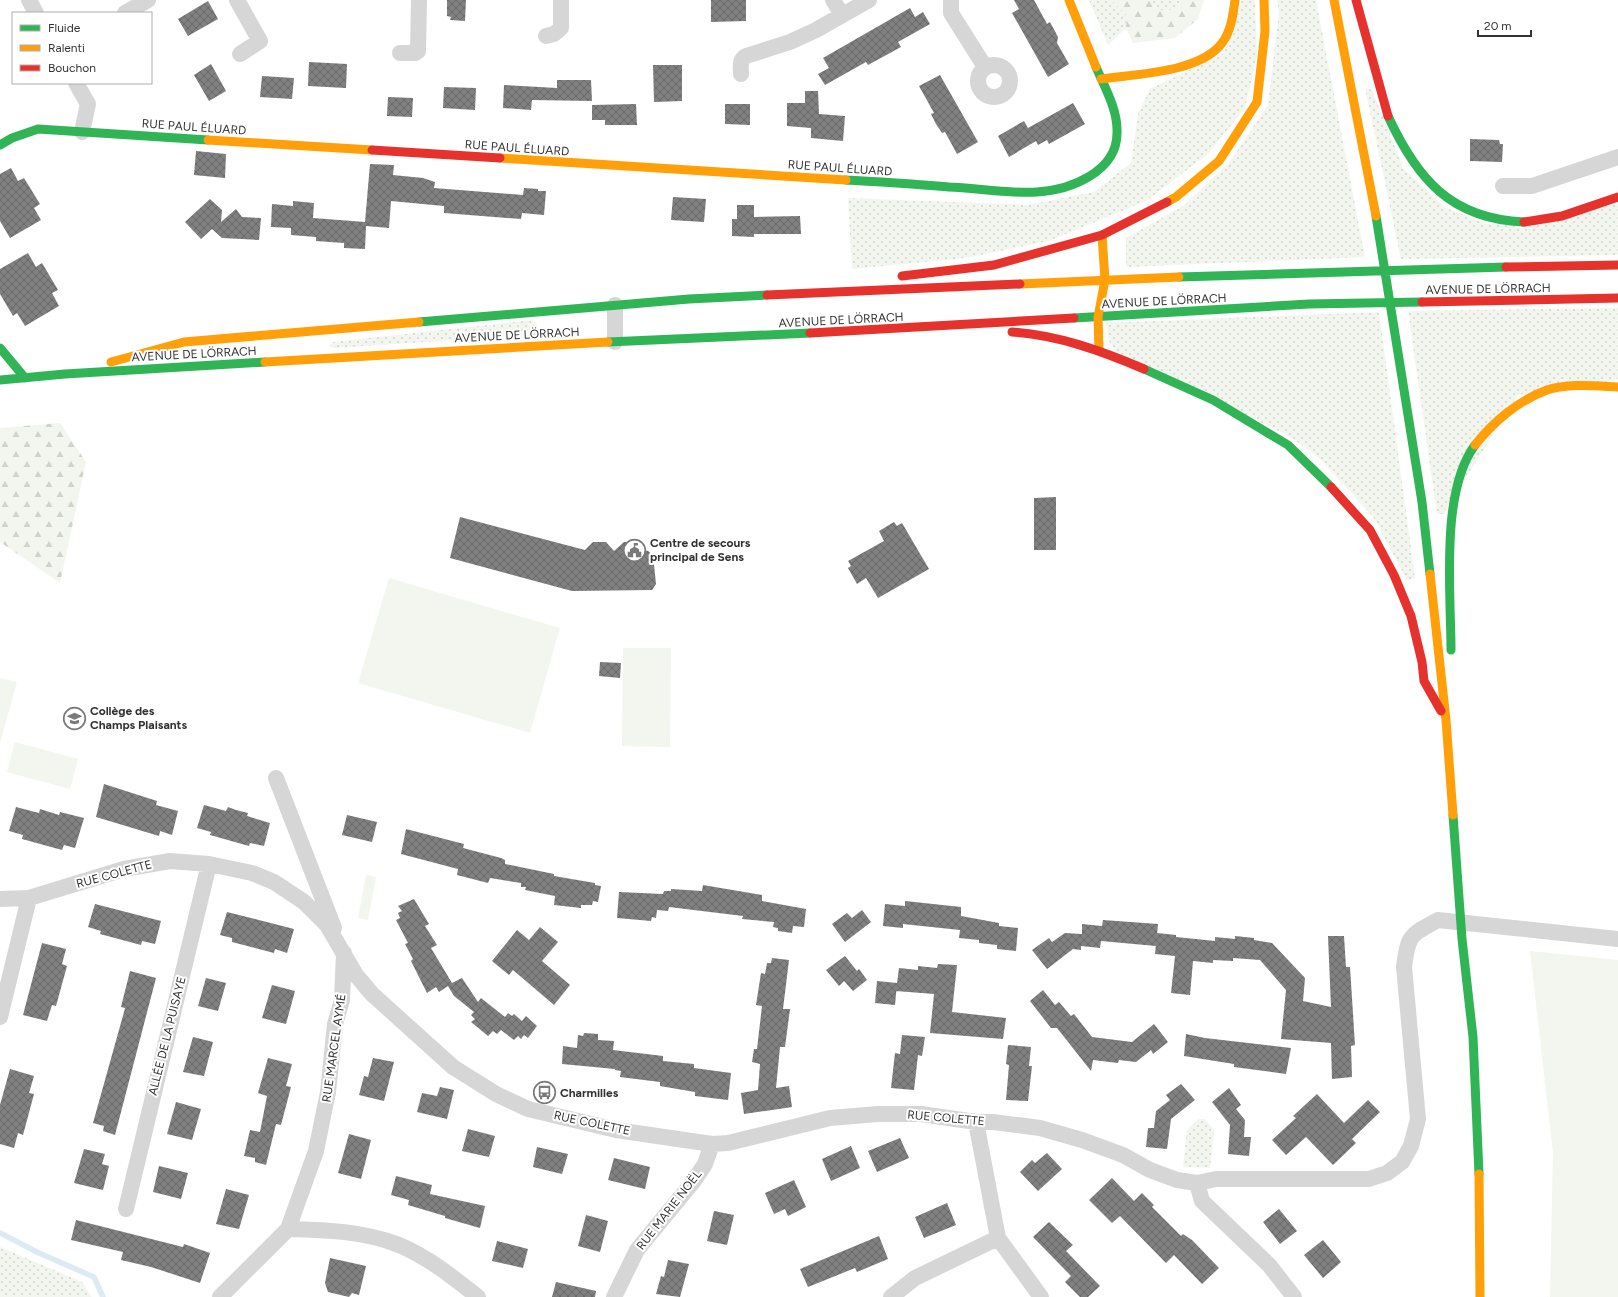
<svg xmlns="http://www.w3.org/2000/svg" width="1618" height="1297" viewBox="0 0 1618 1297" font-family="Figtree,sans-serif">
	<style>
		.grass { fill: url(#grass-dots) }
		.forest { fill: url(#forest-firs) }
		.garden { fill: #f2f6ee }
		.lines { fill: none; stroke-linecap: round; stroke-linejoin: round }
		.stream { stroke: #dbeaf4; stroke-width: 5.5 }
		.building { fill: url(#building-cross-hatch) }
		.street { stroke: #d6d6d6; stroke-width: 16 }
		.fast { stroke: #30b455; stroke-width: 9 }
		.slow { stroke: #ff9f0a; stroke-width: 9 }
		.jam { stroke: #e5322d; stroke-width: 9 }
		.labels { text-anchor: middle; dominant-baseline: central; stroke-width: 4; stroke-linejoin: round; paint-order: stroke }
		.street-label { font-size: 12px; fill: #323232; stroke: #fff }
		.poi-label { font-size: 12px; font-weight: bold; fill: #323232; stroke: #fff; text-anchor: start }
	</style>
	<defs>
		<pattern id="grass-dots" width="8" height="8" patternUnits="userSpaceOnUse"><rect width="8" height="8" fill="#f2f6ee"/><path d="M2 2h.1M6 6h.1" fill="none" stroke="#d0d3cd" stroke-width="1.8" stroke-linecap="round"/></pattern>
		<pattern id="forest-firs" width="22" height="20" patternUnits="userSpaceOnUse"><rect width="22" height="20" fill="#f2f6ee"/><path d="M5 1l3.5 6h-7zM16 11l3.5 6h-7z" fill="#d0d3cd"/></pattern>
		<pattern id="building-cross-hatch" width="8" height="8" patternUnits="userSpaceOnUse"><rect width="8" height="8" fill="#808080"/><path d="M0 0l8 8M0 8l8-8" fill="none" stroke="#696969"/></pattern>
	</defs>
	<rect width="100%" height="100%" fill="#fff"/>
	<path class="grass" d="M1089,0H1112L1127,15L1126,28L1108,45Z
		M1152,0H1183L1181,9L1155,11Z
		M1242,0H1255L1257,55L1245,108L1208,154L1146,201L1049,241L966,258L852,269L848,198L1028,205L1094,192L1131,163L1138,114L1150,89L1224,53Z
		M1277,0H1316L1365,257L1126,267V238L1183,206L1229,163L1268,105L1279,13Z
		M1365,88L1372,90L1404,169L1446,208L1488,224L1618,204V255L1401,259Z
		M1618,308V380L1518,395L1443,514H1437L1408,311Z
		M1379,312L1415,578L1407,580L1374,518L1319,458L1291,437L1118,353L1109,341L1106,323Z
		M532,320L537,324L538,329L535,335L334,348L330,346L333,342Z
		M1198,1119H1205L1214,1130L1210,1168L1183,1167L1187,1130Z
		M0,1247L82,1282L92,1297H0Z"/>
	<path class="forest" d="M1112,0H1152L1156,11L1180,9L1183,0H1204L1198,19L1175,38L1133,43L1126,28L1127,15Z
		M60,423L86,462L60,583L0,542V428Z"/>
	<path class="garden" d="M389,578L560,628L530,733L358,683Z
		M623,648H671L670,747L622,746Z
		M0,678L17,682L0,743Z
		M15,742L78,759L70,789L7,772Z
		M366,875L376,877L368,920L358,918Z
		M1530,951L1618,960V1297H1550L1553,1153Z"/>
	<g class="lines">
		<path class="stream" d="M0,1233L39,1253L94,1277L103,1297"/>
	</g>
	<path class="building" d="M447,0H466L465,21L450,20L451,17L447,16Z
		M711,0H746V21L711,22Z
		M1014,0H1034L1047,24L1050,22L1058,37L1057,43L1069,64L1048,77L1012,13L1019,9Z
		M208,1L218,19L188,36L178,19Z
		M910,8L915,17L923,12L930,24L898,42L901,47L868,65L866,62L825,85L818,74L829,68L823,58Z
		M309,62L347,64L346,88L308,86Z
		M211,64L226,91L209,101L194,75Z
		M653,65H682V101L654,102Z
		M940,75L978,142L957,154L945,132L942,133L936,124L931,114L934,113L919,86Z
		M262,76L294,78L292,99L260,97Z
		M557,80H591L592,101L532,100L531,110L503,108L504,85L557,88Z
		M444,87L476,88L475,110L443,108Z
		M805,91H818L819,114L845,116L843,141L811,138V128L787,126V103H805Z
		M388,97L413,98L412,117L387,116Z
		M1073,103L1085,124L1049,144L1047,140L1038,145L1036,141L1009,157L998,136L1024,121L1028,128Z
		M636,104L637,125H605V120H592V105Z
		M725,104H750V125L725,124Z
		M1470,139L1499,140L1500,144H1503L1502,162L1470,161Z
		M196,151L226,154L225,178L194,175Z
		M370,164L394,165L393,175L423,178L435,182L434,188L523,195L524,188L538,189V191H546L544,215L522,213L521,219L444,213V206L391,201L389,228L366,226L365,249L344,248V243L316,241V237L291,235V228L271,227L272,204L293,206V201L314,203L313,218L365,222Z
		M11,168L18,181L24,178L40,204L34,208L41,220L10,238L0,221V174Z
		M673,197L706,199L704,222L671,220Z
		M210,199L222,210L221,222L236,209L242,217L261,218L259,240L222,238L212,229L201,239L185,222Z
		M737,205H754V217L800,216L801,234H754V237L732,236V219H737Z
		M28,253L36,267L42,263L58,290L52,293L59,306L25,326L17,313L13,316L0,294V269Z
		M1056,497V550H1034V498Z
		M460,517L585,550L593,542H606L614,551L624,542H637L644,550L648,551L653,555L656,584L652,590L572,591L450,558Z
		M894,522L897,526L902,523L929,569L878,598L866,578L857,584L848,568L851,566L848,561L884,541L879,531Z
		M600,662L621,663L620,678L599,676Z
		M104,784L157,801L156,805L178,811L172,835L160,831L159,836L96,817Z
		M204,805L226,811L228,807L236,810L248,813L247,816L270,823L264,846L250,843L249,846L210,835L211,832L197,828Z
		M16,807L39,813L40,809L59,815L60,812L84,818L75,848L64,845L62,850L22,839L23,835L9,831Z
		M347,815L377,822L372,842L342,835Z
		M406,829L464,844L463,848L501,858L505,860V864L554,874V876L595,883V885L601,886L598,902L593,901L592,905H581V908L554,905L555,896L525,890L526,887H521V883L490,878L488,883L457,875L458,869L401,854Z
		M703,885L762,895V901L806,909L804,927L793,926L792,933L778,931V928L773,927L774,922L742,919L743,916L669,907L668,911L657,910L656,918L652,917L651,921L617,918L619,892L663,894L664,891H671V889L702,891Z
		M414,899L429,924L425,926L437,945L431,948L452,983L462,978L478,1002L481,998L505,1017L508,1013L512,1016L514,1014L522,1021L526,1016L537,1026L528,1038L524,1035L521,1039L518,1036L514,1040L501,1030L497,1034L493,1031L488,1036L471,1022L475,1019L471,1015L474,1012L454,996L448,986L439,992L436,987L427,993L411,961L413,959L405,944L408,943L396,920L400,918L398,913L402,911L398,906Z
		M905,901L961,907V916L999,923V926L1018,928L1016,951L997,949V945L979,943V940L959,938L960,930L903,924V928L883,926L885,904L905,906Z
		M95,904L161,921L155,944L142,941L141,945L100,934L101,931L88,927Z
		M862,910L871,922L845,942L832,924L847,913L852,918Z
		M227,912L294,929L287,953L275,949L274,953L232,942V938L220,935Z
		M1103,920L1158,924L1156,946L1101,941L1100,948L1081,946V950L1073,949L1047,969L1032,950L1049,938L1052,942L1065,933L1082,934V924L1102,926Z
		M540,927L558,942L542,961L570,985L554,1005L513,970L509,975L492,961L517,930L529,940Z
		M1157,933L1176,935V937L1215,941V937L1235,939V936L1254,938V940L1272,943L1305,978L1303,1001L1331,1007L1328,936H1344L1346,967H1350L1355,1045L1351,1046L1352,1077L1332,1079L1331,1043L1281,1039L1286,990L1260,960L1233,958V961L1213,960V963L1193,961L1190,995L1171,993L1175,956L1155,954Z
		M42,943L66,949L62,964L67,966L56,1006L52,1005L47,1021L23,1015Z
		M845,956L857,971L859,969L867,980L853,991L844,981L839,986L826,970Z
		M772,958L789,960L783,1009H790L785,1047H780L776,1088L789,1086L792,1107L744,1114L741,1093L758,1090L760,1064L752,1062L754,1049H757L762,1006L756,1005L761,973L765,974L767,963H771Z
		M938,964L957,965L952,1012L1006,1018L1003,1039L930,1033L934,994L896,991L899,968L918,970V966L937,968Z
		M130,971L156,978L115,1135L103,1131L104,1126L93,1123L124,1012L125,1008L121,1007Z
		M206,978L226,983L218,1011L198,1006Z
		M877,981L897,983L895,1005L875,1003Z
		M272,985L295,991L286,1024L262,1018Z
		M1043,990L1055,1005L1059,1002L1071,1016L1074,1014L1092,1037L1132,1042L1154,1024L1168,1042L1153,1054L1151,1050L1136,1062L1119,1060L1118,1063L1093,1060L1091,1071L1057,1028H1051L1030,1001Z
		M584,1033L598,1034V1040L614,1041L613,1050L663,1056V1061L694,1064V1068L731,1073L728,1100L695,1096V1092L660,1086V1082L620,1077L621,1071L615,1070V1069L562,1064L563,1046L577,1048L578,1035L583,1036Z
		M1186,1034L1205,1038L1291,1048L1286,1074L1234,1067V1064L1184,1056Z
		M902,1035L925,1037L922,1056L918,1055L914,1090L891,1088L895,1053L900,1054Z
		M193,1037L213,1042L204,1076L183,1072Z
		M1008,1045L1031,1047L1029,1066H1032L1028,1101L1006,1100L1009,1065L1006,1064Z
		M268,1058L292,1064L286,1086L291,1087L281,1125L276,1124L266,1165L255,1162V1158L244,1156L250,1130L260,1132L267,1096L258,1093Z
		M373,1058L394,1062L384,1101L359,1095L364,1076L368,1077Z
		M10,1069L34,1076L29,1093L34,1094L23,1135L18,1133L14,1148L0,1144V1105Z
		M1181,1084L1195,1100L1171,1119L1167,1149L1146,1147L1148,1128H1154L1156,1111L1170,1100L1166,1095Z
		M440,1087L454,1090L447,1119L417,1112L422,1093L437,1096Z
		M1229,1088L1241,1105L1236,1109L1245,1120L1244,1137H1251L1249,1156L1228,1154L1230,1125L1212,1102Z
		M1317,1094L1344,1123L1368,1100L1380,1112L1352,1139L1356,1143L1333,1165L1306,1137L1286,1155L1272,1140L1296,1118L1293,1116Z
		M176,1102L201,1109L192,1140L167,1134Z
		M468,1129L495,1136L489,1157L462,1151Z
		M349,1134L371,1140L361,1179L338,1173Z
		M900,1138L909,1158L877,1172L868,1151Z
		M851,1146L860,1168L831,1181L822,1159Z
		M537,1147L568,1154L562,1174L533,1167Z
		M84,1149L105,1154L102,1164L109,1166L103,1190L74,1183Z
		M1047,1153L1062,1169L1038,1191L1020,1172L1032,1160L1035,1163Z
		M614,1158L650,1167L645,1189L608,1180Z
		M159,1166L188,1173L181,1199L153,1192Z
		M396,1176L432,1185L430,1194L485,1206L480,1228L445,1218V1216L408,1205L409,1200L391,1195Z
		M1112,1178L1134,1201L1142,1193L1154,1205L1152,1207L1181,1236L1183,1234L1192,1240L1219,1268L1202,1284L1174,1255L1166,1263L1120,1216L1112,1223L1089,1200Z
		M794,1180L806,1207L788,1216L785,1209L774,1214L765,1193Z
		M226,1189L249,1195L239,1229L216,1224Z
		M947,1203L956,1225L924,1238L915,1217Z
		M1279,1209L1297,1231L1280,1244L1263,1222Z
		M714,1211L734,1215L727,1245L707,1241Z
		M586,1215L608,1221L600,1252L578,1246Z
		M76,1220L183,1247L184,1244L210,1253L200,1283L151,1267L121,1260L123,1252L71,1240Z
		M1049,1222L1073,1245L1066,1251L1100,1286L1088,1297H1080L1065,1282L1071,1276L1033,1237Z
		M879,1236L888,1259L857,1272L855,1268L808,1287L800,1269Z
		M1323,1240L1341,1262L1323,1278L1304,1255Z
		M497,1241L528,1249L523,1268L492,1261Z
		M330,1258L366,1266L359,1295L352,1293L349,1297L328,1292L325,1283Z
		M668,1260L689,1264L680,1297L656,1294L661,1276L664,1277Z
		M556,1282L596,1291L595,1297H552Z"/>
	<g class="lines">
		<path class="street" d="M29,0L36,13
			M237,0L260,41L240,54
			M833,0L842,15
			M951,0V13L985,67
			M125,13L148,0
			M546,36L554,34L561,28V0
			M400,53H415L418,51L419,0
			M978 81a16 16 0 1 1 32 0a16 16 0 1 1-32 0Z
			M741,74C741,67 739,60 746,56L790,42L816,30L869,0
			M76,83L88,104L82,132
			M1503,186H1532L1618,157
			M615,305V342
			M276,778L334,928
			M0,899L29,898L124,869L170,861L209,864L252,873L274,882L304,902L327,925L356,975L372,994L453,1067L496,1094L528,1109L616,1130L712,1144L728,1143L830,1118L878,1114H921L976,1122H993L1040,1128L1082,1140L1123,1155L1150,1170L1177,1180L1197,1183L1216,1179H1369L1387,1173L1402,1162L1411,1146L1418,1119L1404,967C1408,935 1410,935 1438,920L1618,939
			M0,1017L29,898
			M976,1122L998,1238L1041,1297
			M1197,1183L1202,1201L1269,1265L1294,1297
			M126,1209L209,864
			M288,1229C325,1230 364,1231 399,1245C428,1257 454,1278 478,1297
			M220,1297L288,1229L316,1151L328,1092L335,1024L342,1000L344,953
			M614,1297L637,1250L693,1182L705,1164L712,1144
			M891,1297L915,1278L998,1238"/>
		<path class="fast" d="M1388,116C1417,179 1451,219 1524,222
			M0,145L12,138L38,129L208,140
			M846,180C880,182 915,184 949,187C976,188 1011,194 1037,192C1070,190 1117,172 1117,133C1118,110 1105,88 1096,67
			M1376,216L1422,502L1430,574
			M1179,277L1506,267
			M1074,318L1309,304L1422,302
			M419,322L689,299L767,295
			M608,342L810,333
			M0,348L25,378
			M1144,369L1213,400L1288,445L1331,487
			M0,380L65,374L265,362
			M1451,650C1451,593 1440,492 1475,445
			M1453,815L1462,939L1473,1037L1479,1174"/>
		<path class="slow" d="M1069,0L1096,67
			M1334,0L1376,216
			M1101,79C1134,74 1200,73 1222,43C1231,31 1233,15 1235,0
			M208,140L372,150
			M500,158L846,180
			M1167,202L1176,197L1219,161L1257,102L1265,31L1264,0
			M1020,284L1179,277
			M1099,350L1098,317L1105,280L1102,235
			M111,362L184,342L419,322
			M265,362L608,342
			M1475,445C1493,422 1519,400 1547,390C1569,383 1596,386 1618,387
			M1430,574L1446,720L1453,815
			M1479,1174L1480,1297"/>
		<path class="jam" d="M1356,0L1388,116
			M372,150L500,158
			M1524,222L1562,216L1618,197
			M1506,267L1618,265
			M902,276L994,265L1102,235L1167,202
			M767,295L1020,284
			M1422,302L1618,298
			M1012,332C1058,335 1102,351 1144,369
			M810,333L1074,318
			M1331,487L1370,530L1394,575L1411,616L1422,662L1424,681L1441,711"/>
	</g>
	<defs>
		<symbol id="civic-ring" viewBox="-11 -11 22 22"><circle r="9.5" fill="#fff" stroke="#7a7a7a" stroke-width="1.5"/><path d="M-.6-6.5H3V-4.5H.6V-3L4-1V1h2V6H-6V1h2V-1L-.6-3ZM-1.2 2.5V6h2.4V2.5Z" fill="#7a7a7a"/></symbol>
		<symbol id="school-ring" viewBox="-11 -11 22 22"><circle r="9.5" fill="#fff" stroke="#7a7a7a" stroke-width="1.5"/><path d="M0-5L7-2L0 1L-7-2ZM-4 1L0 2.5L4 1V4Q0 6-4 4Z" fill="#7a7a7a"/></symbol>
		<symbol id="bus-ring" viewBox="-11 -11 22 22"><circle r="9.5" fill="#fff" stroke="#7a7a7a" stroke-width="1.5"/><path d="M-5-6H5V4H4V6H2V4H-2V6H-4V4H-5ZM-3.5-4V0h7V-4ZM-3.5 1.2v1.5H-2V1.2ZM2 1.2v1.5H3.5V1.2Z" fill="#7a7a7a"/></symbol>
	</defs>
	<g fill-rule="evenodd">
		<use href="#civic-ring" x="622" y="538" width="25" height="25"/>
		<use href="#school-ring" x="62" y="706" width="25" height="25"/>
		<use href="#bus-ring" x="532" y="1080" width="25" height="25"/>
	</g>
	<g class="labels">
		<g class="street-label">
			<text transform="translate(194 127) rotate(4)">RUE PAUL ÉLUARD</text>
			<text transform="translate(517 148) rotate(4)">RUE PAUL ÉLUARD</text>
			<text transform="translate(840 168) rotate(4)">RUE PAUL ÉLUARD</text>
			<text transform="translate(1488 289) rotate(-1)">AVENUE DE LÖRRACH</text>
			<text transform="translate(1164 301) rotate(-3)">AVENUE DE LÖRRACH</text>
			<text transform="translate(841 320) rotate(-3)">AVENUE DE LÖRRACH</text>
			<text transform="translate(517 335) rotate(-3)">AVENUE DE LÖRRACH</text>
			<text transform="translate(194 354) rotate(-3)">AVENUE DE LÖRRACH</text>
			<text transform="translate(114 874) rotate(-15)">RUE COLETTE</text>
			<text transform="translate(167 1036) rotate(-76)">ALLÉE DE LA PUISAYE</text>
			<text transform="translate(334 1048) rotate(-82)">RUE MARCEL AYMÉ</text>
			<text transform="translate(946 1118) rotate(5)">RUE COLETTE</text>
			<text transform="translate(592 1123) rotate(12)">RUE COLETTE</text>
			<text transform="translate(669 1210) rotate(-52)">RUE MARIE NOËL</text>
		</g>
		<g class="poi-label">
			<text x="650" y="543">Centre de secours<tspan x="650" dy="14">principal de Sens</tspan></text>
			<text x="90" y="711">Collège des<tspan x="90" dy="14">Champs Plaisants</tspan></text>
			<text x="560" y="1093">Charmilles</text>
		</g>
	</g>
	<rect x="12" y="12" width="140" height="72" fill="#ffffff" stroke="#adadad"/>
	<rect x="20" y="25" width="20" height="6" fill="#30b455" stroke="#adadad"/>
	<text x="48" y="32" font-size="12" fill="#323232">Fluide</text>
	<rect x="20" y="45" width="20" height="6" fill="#ff9f0a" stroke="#adadad"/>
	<text x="48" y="52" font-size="12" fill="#323232">Ralenti</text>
	<rect x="20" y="65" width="20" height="6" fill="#e5322d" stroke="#adadad"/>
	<text x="48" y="72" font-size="12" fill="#323232">Bouchon</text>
	<path d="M1478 30v6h53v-6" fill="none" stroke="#323232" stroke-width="2"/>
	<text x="1484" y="30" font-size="12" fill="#323232" stroke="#ffffff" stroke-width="3" paint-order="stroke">20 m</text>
</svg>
